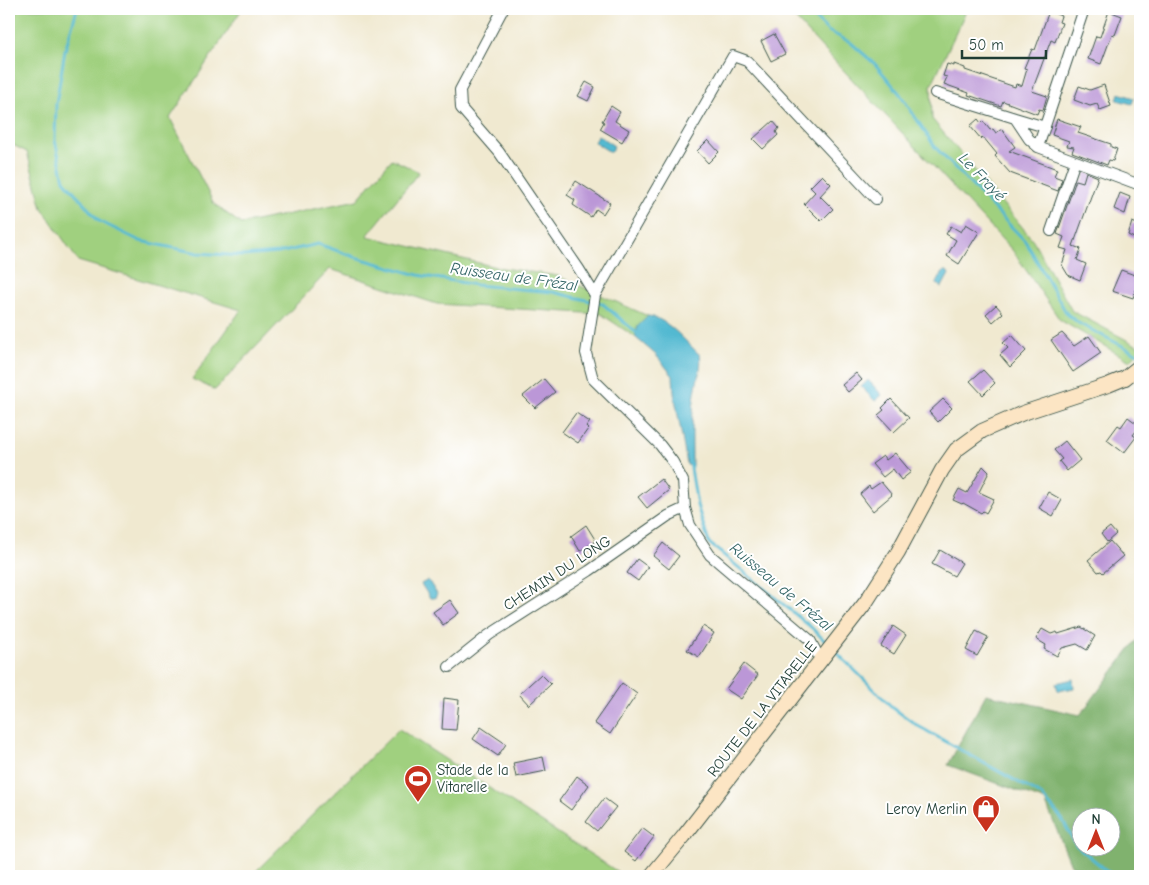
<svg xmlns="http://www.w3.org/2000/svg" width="1149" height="885" viewBox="0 0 1149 885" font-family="'Comic Neue',sans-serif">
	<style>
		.green { fill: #a0d07f; stroke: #60865a }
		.forest { fill: #80b26e; stroke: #507851; fill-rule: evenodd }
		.water { fill: #53b9d1; stroke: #397b82 }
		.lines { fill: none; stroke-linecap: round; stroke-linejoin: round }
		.stream { stroke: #53b9d1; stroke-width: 3 }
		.building { fill: #bb97d7 }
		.street-casing { stroke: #3e574b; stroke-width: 12 }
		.secondary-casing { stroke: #3e574b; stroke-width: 16 }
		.street { stroke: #fff; stroke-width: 10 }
		.secondary { stroke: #fce5c4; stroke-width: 14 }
		.labels { text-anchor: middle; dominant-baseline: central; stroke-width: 4; stroke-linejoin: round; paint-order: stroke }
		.street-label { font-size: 15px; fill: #1f3d34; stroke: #fff }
		.poi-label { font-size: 15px; fill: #1f3d34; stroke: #fff; text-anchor: start }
		.water-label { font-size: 16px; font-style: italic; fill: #2f6263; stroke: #fff }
	</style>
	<rect width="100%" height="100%" fill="#fff"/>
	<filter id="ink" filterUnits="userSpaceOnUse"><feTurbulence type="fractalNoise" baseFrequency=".02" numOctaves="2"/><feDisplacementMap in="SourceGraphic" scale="10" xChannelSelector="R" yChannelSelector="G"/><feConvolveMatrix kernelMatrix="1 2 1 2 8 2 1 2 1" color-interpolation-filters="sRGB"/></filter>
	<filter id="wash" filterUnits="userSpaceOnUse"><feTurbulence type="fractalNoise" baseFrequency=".0096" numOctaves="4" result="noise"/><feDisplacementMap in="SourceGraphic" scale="20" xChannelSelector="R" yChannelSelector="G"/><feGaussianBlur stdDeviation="1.12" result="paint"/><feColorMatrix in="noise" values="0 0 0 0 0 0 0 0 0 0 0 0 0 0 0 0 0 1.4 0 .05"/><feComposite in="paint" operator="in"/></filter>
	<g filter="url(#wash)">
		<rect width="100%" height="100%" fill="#f0e9d0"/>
		<path class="green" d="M17,9H242L170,118L214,204L241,224L357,200L392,159L419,172L367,236L496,267L558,276L648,316L638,326L635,337L601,314L437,304L330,269L215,390L192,379L241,310L78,261L42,208L27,152L9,143V42Z
			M786,9H967L931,86L932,119L1033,240L1072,311L1140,347V350L1130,361L1060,320L1013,251Z
			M399,729L624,876H251Z"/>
		<path class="forest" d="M1136,641L1140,643V876H1093L1071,865L1045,801L948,765L986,694L1080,715ZM1082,818H1112V848H1082Z"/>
		<path class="water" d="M1119,93L1134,98L1132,104L1117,100Z
			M598,135L614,146L610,152L594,142Z
			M944,271H947L949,274L942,287L936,284Z
			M648,316C666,317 687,343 700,355C702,364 699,373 697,382C691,410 692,438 692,466L687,465L674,393L673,376L656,355L635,337L638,326Z
			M868,380L882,395L875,401L861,387Z
			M428,580L437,594L435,598H430L421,584Z
			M1073,679L1074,688L1058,691L1056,683Z"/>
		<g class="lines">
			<path class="stream" d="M77,9L65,50L56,104L55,140L64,180L99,221L140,241L198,253L243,256L278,253L318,244L355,257L418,275L476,285L553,292L603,304L639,335
				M806,9L828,31L850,42L875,64L900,94L935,147L1026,242L1067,314L1080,324L1140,355
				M690,462L697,505L709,543L812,628L828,644
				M834,650L893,708L918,726L1041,795L1062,819L1076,845L1113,876"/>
		</g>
		<g id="blocks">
			<path class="building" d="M1049,11L1061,16L1059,22L1062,23L1055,42L1051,40L1032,91L1047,96L1043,110L1039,109L1037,114L1003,101L1001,106L968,95L969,93L944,84L947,77L943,76L947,64L954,66V64L965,68V70L1015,87L1016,84L1022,86L1027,69L1024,68L1032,49L1035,50Z
				M1109,11L1122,16L1115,35L1112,34L1101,64L1088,59L1096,36L1100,37Z
				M774,34L785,54L771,61L761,41Z
				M586,82L595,87L588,101L578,96Z
				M1104,85L1111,106L1100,110L1097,104L1090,106L1074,100L1079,86L1090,90Z
				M611,106L620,112L615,121L629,130L622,142L600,129L604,122L602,121Z
				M978,119L981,123L983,121L990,130L993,129L996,133L1002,129L1015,147L1009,151L1057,169L1054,176L1062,179L1058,191L1010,173L995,156L997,154L983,137L981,139L970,126Z
				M1057,119L1081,127L1078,133L1111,144V147L1117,149L1113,161L1109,160L1107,165L1072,152L1074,147L1067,146L1069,141L1052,135Z
				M773,121L779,128L776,132L778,135L763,149L753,139Z
				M708,140L719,152L708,163L697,151Z
				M1086,172L1098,177L1073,246L1081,249L1077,260L1086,264L1080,280L1068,275L1062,265L1067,250L1060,248L1064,237L1057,234L1076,180L1083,182Z
				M822,175L831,184L820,196L833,209L821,221L804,204L815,192L810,187Z
				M576,181L610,203L603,214L596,209L591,217L573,205L575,200L567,195Z
				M1120,193L1130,197L1125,214L1114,209Z
				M1132,222L1140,225V241L1128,235Z
				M966,224L979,232L959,264L947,256L956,240L946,234L951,226L961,232Z
				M1121,270L1140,277L1133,298L1112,291Z
				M996,305L1003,313L993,322L986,314Z
				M1062,333L1074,346L1089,336L1101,353L1073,372L1051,340Z
				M1012,335L1026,351L1010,367L1000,355L1008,348L1003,343Z
				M983,370L995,383L983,395L970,381Z
				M856,373L862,380L848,392L842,385Z
				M544,379L555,392L535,408L523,396Z
				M891,399L909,418L894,432L878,415L884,410L882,408Z
				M943,399L952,408L938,422L929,412Z
				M576,413L590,422L586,427L588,429L578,443L562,432Z
				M1128,417L1140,426L1133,435L1136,437L1124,453L1107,440L1118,425L1121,427Z
				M1065,441L1080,460L1067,471L1059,461L1062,459L1054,450Z
				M895,453L911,472L901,480L893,469L883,477L872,464L883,456L886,460Z
				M983,466L989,472L979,492L994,499L986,513L983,511L981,513L963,503L962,504L953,500L959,489L967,493Z
				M661,479L669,490L647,508L638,497Z
				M881,482L892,495L873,511L860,494L869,486L871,489Z
				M1048,492L1062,500L1053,516L1039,508Z
				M586,525L596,541L580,551L571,536Z
				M1110,527L1116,534L1107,542L1101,534Z
				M1110,541L1123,556L1103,573L1101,571L1098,572L1088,560Z
				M663,543L679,556L669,569L653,556Z
				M940,550L962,563L954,576L932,564Z
				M637,559L648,567L638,581L627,573Z
				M450,600L459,613L443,625L433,612Z
				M703,626L714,633L699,657L687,650Z
				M893,626L906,635L894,654L881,646Z
				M1081,627L1095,636L1087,650L1077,644L1062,648L1057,656L1044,649L1046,645L1036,639L1042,629L1051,634L1057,632L1058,634Z
				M976,631L988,637L977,656L966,650Z
				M744,664L758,675L741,699L726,689Z
				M541,674L551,684L529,705L519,694Z
				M622,683L637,694L610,734L594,723Z
				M444,698L459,700L456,730L442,729Z
				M481,727L506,744L498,756L473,739Z
				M543,757L546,771L516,777L513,763Z
				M577,776L589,785L571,810L559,801Z
				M604,798L616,807L597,831L586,822Z
				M642,828L654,837L636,861L624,852Z"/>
		</g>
	</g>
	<g filter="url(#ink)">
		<use href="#blocks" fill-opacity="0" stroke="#3e574b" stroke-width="1"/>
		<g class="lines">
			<defs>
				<path id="street" d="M503,9L460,90L461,108L499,152L579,269L595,295
					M935,93L1015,118L1029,139L1038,147L1140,185
					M1015,118L1045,127
					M1038,147L1084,9
					M1051,231L1075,161
					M821,661L810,640L710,555L690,525L685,508L683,481L673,462L660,445L593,379L586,353L595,295L733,56L747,61L876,199
					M449,667L489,635L589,571L668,516L685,508"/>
				<path id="secondary" d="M651,876L684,836L866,602L898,552L942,470L956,450L982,431L1023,413L1108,385L1125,378L1140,366"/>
			</defs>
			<use href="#street" class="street-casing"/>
			<use href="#secondary" class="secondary-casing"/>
			<use href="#street" class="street"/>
			<use href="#secondary" class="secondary"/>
		</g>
	</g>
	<defs>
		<symbol id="stadium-pin" viewBox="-11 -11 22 30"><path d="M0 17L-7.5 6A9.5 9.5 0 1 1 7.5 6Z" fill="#c8321e" stroke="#fff"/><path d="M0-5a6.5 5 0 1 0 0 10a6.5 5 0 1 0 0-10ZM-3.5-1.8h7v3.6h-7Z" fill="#fff"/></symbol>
		<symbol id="shop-pin" viewBox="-11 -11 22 30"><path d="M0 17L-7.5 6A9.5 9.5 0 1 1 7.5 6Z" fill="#c8321e" stroke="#fff"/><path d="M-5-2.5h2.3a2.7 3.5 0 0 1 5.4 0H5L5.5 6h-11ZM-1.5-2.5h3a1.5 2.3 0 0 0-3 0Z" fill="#fff"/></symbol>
	</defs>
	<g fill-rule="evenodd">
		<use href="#stadium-pin" x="402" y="763" width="32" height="43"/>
		<use href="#shop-pin" x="970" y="793" width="32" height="43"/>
	</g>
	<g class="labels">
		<g class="street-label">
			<text transform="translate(557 573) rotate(-33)">CHEMIN DU LONG</text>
			<text transform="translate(762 709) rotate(-52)">ROUTE DE LA VITARELLE</text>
		</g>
		<g class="poi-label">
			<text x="437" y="770">Stade de la<tspan x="437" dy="17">Vitarelle</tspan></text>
			<text x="967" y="809" text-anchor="end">Leroy Merlin</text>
		</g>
		<g class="water-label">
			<text transform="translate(982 177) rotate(46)">Le Frayé</text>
			<text transform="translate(514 277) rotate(8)">Ruisseau de Frézal</text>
			<text transform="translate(781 587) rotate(40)">Ruisseau de Frézal</text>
		</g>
	</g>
	<rect width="1149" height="885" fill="none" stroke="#fff" stroke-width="30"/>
	<g transform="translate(1096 832)"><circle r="24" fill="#ffffff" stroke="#a5b1ae"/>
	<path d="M0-4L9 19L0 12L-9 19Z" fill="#c8321e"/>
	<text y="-8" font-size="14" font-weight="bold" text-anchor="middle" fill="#1f3d34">N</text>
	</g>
	<path d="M962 50v8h84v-8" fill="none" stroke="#1f3d34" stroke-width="2.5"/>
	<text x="969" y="50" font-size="15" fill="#1f3d34" stroke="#ffffff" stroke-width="4" paint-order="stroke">50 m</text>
</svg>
